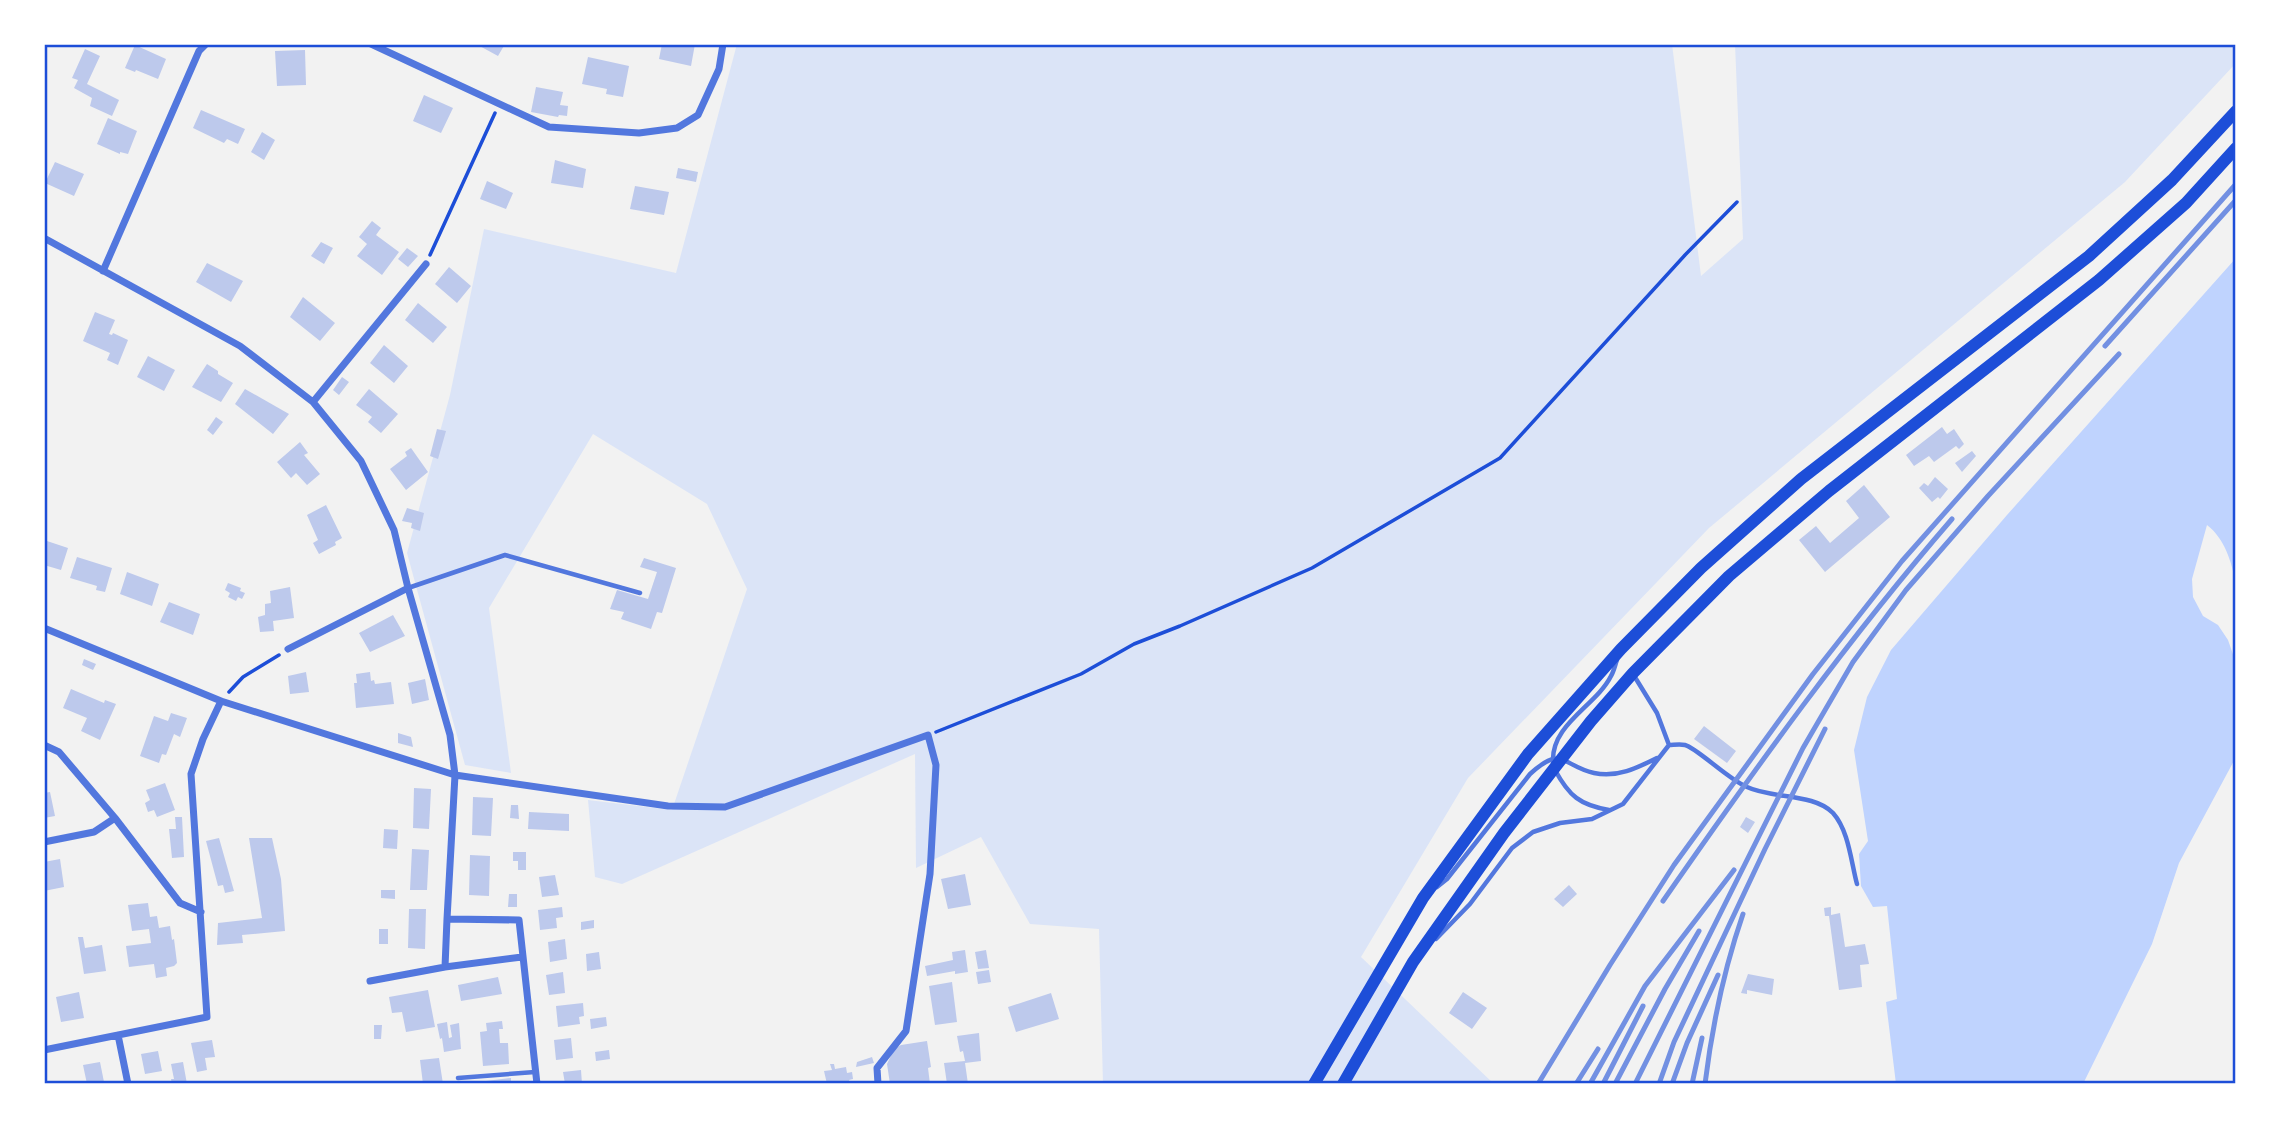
<svg xmlns="http://www.w3.org/2000/svg" width="2280" height="1128" viewBox="0 0 2280 1128" font-family="'Varela Round',sans-serif">
	<style>
		.green { fill: #dbe4f7 }
		.water { fill: #bfd3fe }
		.building { fill: #bdc9ec }
		.lines { fill: none; stroke-linecap: round; stroke-linejoin: round }
		.path { stroke: #1d4ed8; stroke-width: 3.5 }
		.service { stroke: #5277de; stroke-width: 4.5 }
		.minor { stroke: #5277de; stroke-width: 7 }
		.secondary { stroke: #1d4ed8; stroke-width: 12 }
		.rail { stroke: #7290e2; stroke-width: 5 }
		.neatline { fill: none; stroke: #1d4ed8; stroke-width: 2.5 }
	</style>
	<rect width="100%" height="100%" fill="#f2f2f2"/>
	<path class="green" d="M737,44H1672L1701,276L1743,239L1735,44H2236V63L2125,182L1709,528L1468,778L1361,957L1494,1084H1103L1099,929L1030,924L981,837L916,868L915,754L622,884L595,877L588,800L672,810L747,589L707,504L593,434L489,608L511,773L465,765L407,553L450,395L484,229L676,273Z"/>
	<path class="water" d="M2236,258V583C2231,561 2225,539 2207,525L2192,579L2193,597L2203,616L2218,625L2228,640L2236,663V757L2179,863L2152,944L2083,1084H1896L1886,1002L1897,999L1887,906L1873,907L1861,886L1859,854L1868,841L1854,750L1867,697L1891,650L2007,515Z"/>
	<path class="building" d="M476,44H505L498,56Z
		M662,44H695L691,66L659,59Z
		M135,45L166,59L158,79L136,70L135,72L125,68Z
		M85,49L100,56L87,84L119,100L112,116L90,106L92,98L74,88L78,80L72,78Z
		M305,50L306,85L277,86L275,51Z
		M588,57L629,66L623,97L606,94L607,89L582,84Z
		M536,87L563,92L560,105L568,106L567,116L559,115L558,117L531,112Z
		M424,95L453,108L441,133L413,121Z
		M201,110L245,129L238,144L227,139L224,143L193,128Z
		M108,118L137,131L128,154L120,152V154L97,144Z
		M262,132L275,140L264,160L251,152Z
		M555,160L586,169L583,188L551,183Z
		M55,162L84,174L74,196L45,183Z
		M678,168L698,172L696,182L676,178Z
		M487,181L513,193L506,209L480,199Z
		M635,186L669,192L664,215L630,209Z
		M372,221L381,228L376,235L399,252L382,275L357,256L367,244L359,237Z
		M321,242L333,248L324,264L311,256Z
		M407,248L418,256L408,267L398,259Z
		M207,263L243,281L231,302L196,282Z
		M449,267L471,286L457,303L435,284Z
		M303,297L335,323L320,341L290,317Z
		M418,303L447,327L433,343L405,320Z
		M95,312L115,320L109,334L112,335L113,333L128,340L118,365L107,360L110,353L83,341Z
		M384,345L408,366L394,383L370,363Z
		M148,356L175,370L164,391L137,377Z
		M207,364L218,371V374L233,383L221,402L192,387Z
		M342,377L349,382L339,395L333,390Z
		M245,389L289,414L273,434L235,404Z
		M369,389L398,414L381,433L368,422L372,417L356,405Z
		M216,417L223,422L213,435L207,430Z
		M1942,427L1947,434L1954,429L1964,444L1959,449L1956,446L1934,462L1929,456L1914,466L1906,455Z
		M437,429L446,431L438,459L430,456Z
		M300,442L308,453L304,455L320,474L307,485L296,473L291,478L277,462Z
		M411,448L428,472L406,490L390,469L407,456L405,452Z
		M1972,451L1976,456L1962,472L1955,463Z
		M1935,477L1948,489L1940,499L1938,497L1932,502L1919,488L1924,483L1928,486Z
		M1864,485L1890,517L1825,572L1799,540L1816,526L1830,543L1859,518L1846,501Z
		M326,505L342,538L335,542L336,545L319,554L313,543L318,540L307,515Z
		M407,508L424,513L420,531L411,528L412,523L402,521Z
		M44,540L68,548L61,570L44,565Z
		M77,557L112,568L105,592L96,590L97,586L70,578Z
		M644,558L676,568L662,613L657,612L651,629L621,619L624,612L610,609L617,590L648,599L657,572L640,567Z
		M127,572L159,584L152,606L120,594Z
		M228,583L241,588L240,591L245,593L242,599L238,597L236,601L228,597L230,593L225,590Z
		M290,587L294,618L273,621L274,631L260,632L258,617L265,615V604L271,603L270,591Z
		M169,602L200,614L193,635L160,622Z
		M393,615L405,636L370,652L359,633Z
		M84,659L96,664L93,670L82,665Z
		M306,672L309,692L290,694L288,676Z
		M370,672L371,681L374,680L375,684L391,682L394,704L356,708L354,683H357L356,674Z
		M425,679L429,700L412,704L408,683Z
		M71,689L104,703L105,700L116,704L100,740L81,731L87,718L63,708Z
		M171,713L187,718L180,737L174,734L166,755L162,754L159,763L140,756L154,716L168,721Z
		M1704,726L1736,751L1727,763L1694,739Z
		M398,733L411,737L413,747L398,743Z
		M165,783L175,810L157,817L154,810L148,812L145,803L150,800L146,790Z
		M414,788L431,789L429,829L413,828Z
		M50,792L55,816L44,818V793Z
		M473,797L493,798L491,836L472,835Z
		M511,805H518L519,819L510,818Z
		M529,812L569,814V831L528,829Z
		M175,817H182L184,857L172,858L169,829H176Z
		M1746,817L1755,822L1748,833L1740,827Z
		M384,829L398,830L397,849L383,848Z
		M219,838L234,891L225,893L223,885L218,886L206,841Z
		M249,838H272L281,879L285,931L242,935L243,943L217,945L218,923L262,918Z
		M412,849L429,850L427,890H410Z
		M513,852H526V870H518V861H513Z
		M470,855L490,856L489,896L469,895Z
		M60,859L64,887L44,891V862Z
		M965,874L971,905L948,909L941,879Z
		M555,875L559,895L542,897L539,877Z
		M1569,885L1577,894L1563,907L1554,899Z
		M381,890H395V899L381,898Z
		M509,894H517V907H508Z
		M148,903L150,917L157,916L159,928L170,926L172,940L174,939L177,963L174,966L166,968L167,976L156,978L154,964L129,967L126,946L151,943L149,929L132,931L128,905Z
		M562,907L563,917L556,918L557,928L540,930L538,910Z
		M1831,907V915L1840,913L1845,947L1865,944L1869,964L1860,965L1862,987L1839,990L1829,916H1825L1824,908Z
		M409,909H426L425,949L408,948Z
		M594,920V928L581,930V922Z
		M379,929H388V944H379Z
		M78,937H83L85,948L102,945L106,971L84,974Z
		M565,939L567,959L550,962L548,942Z
		M965,950L968,972L955,974V971L927,976L925,966L953,960L952,952Z
		M986,950L989,968L978,969L975,952Z
		M599,952L601,969L587,971L586,954Z
		M989,970L991,982L978,984L976,972Z
		M563,972L565,993L549,995L546,975Z
		M1748,974L1774,979L1772,995L1747,990V994L1741,993Z
		M498,977L502,994L461,1001L458,985Z
		M952,982L957,1022L935,1025L929,986Z
		M428,990L435,1027L406,1032L402,1012L392,1013L389,997Z
		M79,992L84,1018L61,1022L56,997Z
		M1463,992L1487,1008L1472,1029L1449,1013Z
		M1051,993L1059,1019L1016,1032L1008,1007Z
		M583,1003L584,1016L579,1017L580,1024L558,1027L556,1006Z
		M606,1017L607,1026L591,1029L590,1019Z
		M502,1021L503,1029H499L500,1043H508L509,1064L483,1066L480,1032L487,1031L486,1023Z
		M447,1022L449,1038L452,1037L450,1025L459,1023L461,1049L444,1052L442,1038L440,1039L437,1024Z
		M374,1025H382L381,1039H374Z
		M979,1033L981,1061L965,1063L968,1084H947L944,1063L965,1061L963,1051L960,1052L957,1036Z
		M571,1038L573,1058L556,1060L554,1040Z
		M212,1040L215,1057L205,1058L207,1070L197,1072L191,1043Z
		M927,1041L931,1067L928,1068L930,1084H890L887,1064L894,1049L901,1045Z
		M609,1050L610,1059L596,1061L595,1052Z
		M158,1051L162,1071L145,1074L141,1054Z
		M872,1057L874,1063L856,1067L857,1062Z
		M439,1058L443,1084H423L420,1060Z
		M100,1062L104,1082L87,1084L83,1065Z
		M183,1062L187,1084H172L171,1079H174L171,1064Z
		M830,1064H834L835,1069L846,1067L847,1073L852,1072L853,1079L849,1080L850,1084H827L824,1071L832,1070Z
		M581,1070L582,1084H565L563,1072Z
		M511,1078V1084H486V1081Z"/>
	<g class="lines">
		<path class="path" d="M430,255L495,113
			M229,692L243,677L279,655
			M936,732L1081,674L1134,644L1180,626L1312,568L1500,458L1685,255L1737,202"/>
		<path class="service" d="M408,588L505,555L640,593
			M1633,674L1657,713L1669,745
			M1669,745C1673,745 1680,744 1685,745C1697,748 1729,780 1747,787C1772,799 1814,793 1833,813C1849,831 1851,862 1857,884
			M1553,762C1551,724 1596,706 1611,676C1614,671 1615,665 1617,660
			M1555,770C1569,796 1580,805 1609,810
			M1437,887L1447,879L1530,774C1563,744 1562,766 1594,773C1617,778 1637,768 1657,758
			M1436,939L1470,904L1512,848L1533,832L1560,823L1592,819L1623,804L1669,745
			M458,1078L535,1072"/>
		<path class="minor" d="M371,44L549,127L639,133L677,128L698,115L719,69L723,44
			M44,238L240,346L313,402L361,461L394,530L408,588L450,735L455,775L447,919
			M103,271L199,51L206,44
			M313,402L426,264
			M44,628L221,701L455,775L668,806L725,807L928,735L936,765L930,874L906,1031L877,1068L878,1084
			M288,649L408,588
			M44,745L59,752L115,818L180,903L201,912
			M44,842L94,832L115,818
			M522,957L445,967L447,919L519,920L537,1084
			M370,981L445,967
			M118,1035L128,1084
			M44,1050L207,1017L191,774L203,739L221,701"/>
		<path class="secondary" d="M1314,1084L1423,898L1528,754L1621,649L1701,568L1801,479L2089,256L2172,180L2236,111
			M1343,1084L1413,962L1504,833L1591,721L1633,673L1729,576L1829,491L2099,280L2186,203L2236,148"/>
		<path class="rail" d="M2105,346L2236,200
			M1663,901C1754,770 1848,639 1952,519
			M1538,1084L1610,965L1674,865L1813,674L1902,561L2236,184
			M1576,1084L1598,1049
			M1590,1084L1645,986L1734,870
			M1603,1084L1643,1006
			M1615,1084L1665,989L1699,931
			M1635,1084L1803,748L1853,662L1906,590L1988,496L2119,354
			M1659,1084L1674,1042L1765,849L1825,729
			M1672,1084L1687,1043L1718,975
			M1692,1084L1702,1038
			M1705,1084C1712,1027 1724,969 1743,914"/>
	</g>
	<rect width="2280" height="1128" fill="none" stroke="#ffffff" stroke-width="91"/>
	<rect x="46" y="46" width="2188" height="1036" class="neatline"/>
</svg>
